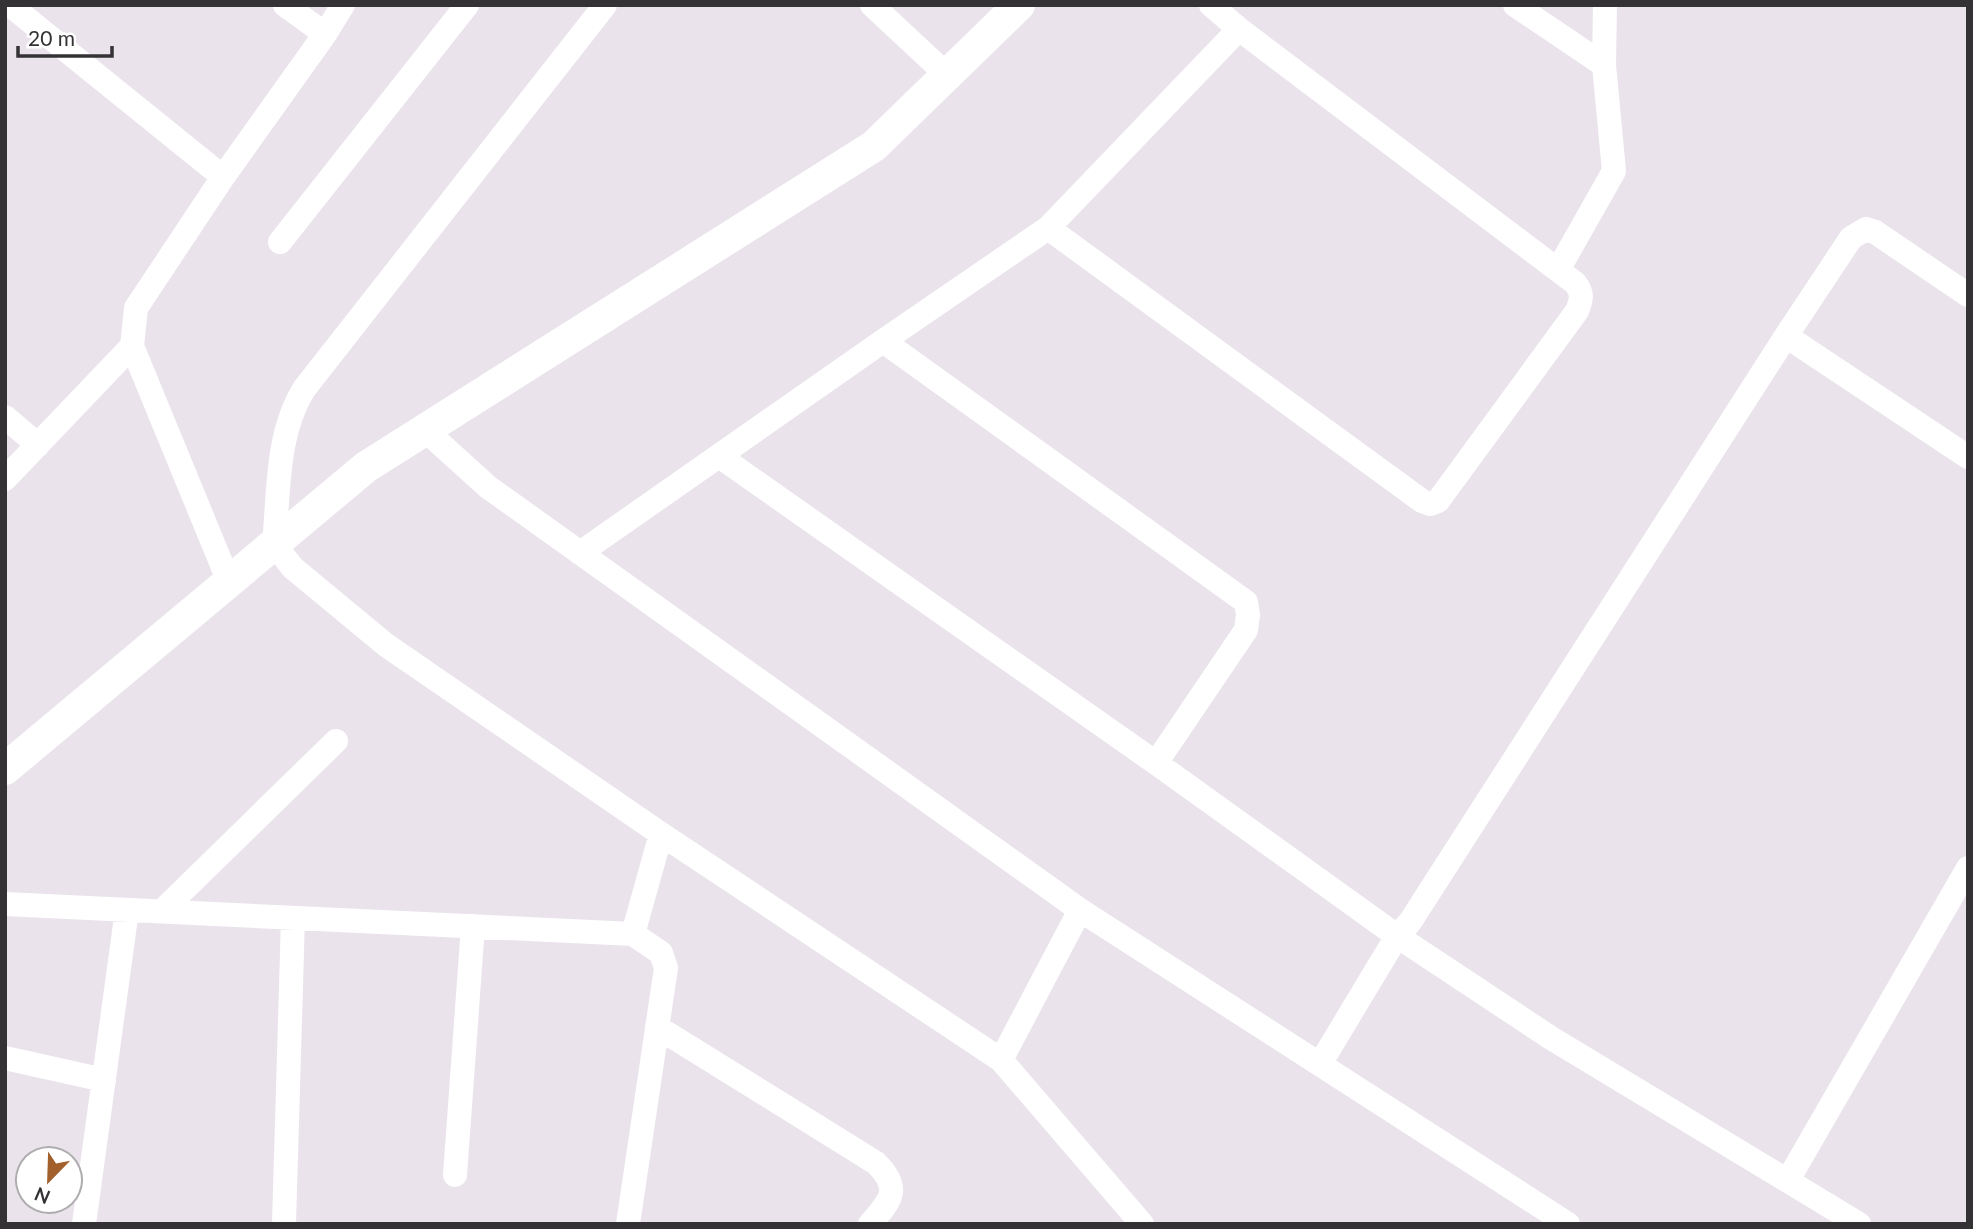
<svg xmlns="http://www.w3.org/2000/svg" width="1973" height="1229" viewBox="0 0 1973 1229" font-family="Lato,sans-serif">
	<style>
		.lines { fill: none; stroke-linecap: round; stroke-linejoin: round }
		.minor { stroke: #fff; stroke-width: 24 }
		.tertiary { stroke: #fff; stroke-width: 32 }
	</style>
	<rect width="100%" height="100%" fill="#eae3ec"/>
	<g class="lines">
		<path class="minor" d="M10,5L223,177
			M872,5L947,75
			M1515,5L1604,65
			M325,34L343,5
			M1048,228L1422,501L1430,504L1438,501L1577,311C1582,299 1583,293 1575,283L1239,29L1211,5
			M280,242L467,5
			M1558,270L1614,171L1604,65L1605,5
			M1786,336L1968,457
			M883,341L1246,602L1248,615L1246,630L1156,763
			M132,346L136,308L223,177L325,34L285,5
			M5,417L38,445
			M425,430L488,487L1080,910L1001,1060L661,834L386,645L293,568L274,544C279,492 276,434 304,389L605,5
			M719,456L1156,763L1397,936L1551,1038L1859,1224
			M5,479L132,346L229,582
			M580,553L883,341L1048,228L1239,29
			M5,904L633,934L661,953L666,968L628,1224
			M1080,910L1568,1224
			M162,911L336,741
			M633,934L661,834
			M657,1027L876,1163C902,1189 891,1200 870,1224
			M5,1058L104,1080
			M1001,1060L1142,1224
			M1320,1064L1397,936L1410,922L1786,336L1851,238L1866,229L1875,232L1968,295
			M455,1175L473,926
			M1788,1180L1968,868
			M84,1224L127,910
			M284,1224L293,918"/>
		<path class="tertiary" d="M5,769L366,467L874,146L1019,5"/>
	</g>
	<rect width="1973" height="1229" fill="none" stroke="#353235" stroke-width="14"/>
	<g transform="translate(49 1180) rotate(203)"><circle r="33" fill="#ffffff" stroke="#aeadae" stroke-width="2"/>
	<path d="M0-5L12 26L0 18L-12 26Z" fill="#a1602c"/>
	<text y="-10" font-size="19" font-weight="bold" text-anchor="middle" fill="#353235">N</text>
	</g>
	<path d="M18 46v10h94v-10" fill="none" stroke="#353235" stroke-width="3.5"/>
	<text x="28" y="46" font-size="21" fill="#353235" stroke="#ffffff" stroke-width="5" paint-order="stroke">20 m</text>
</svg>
